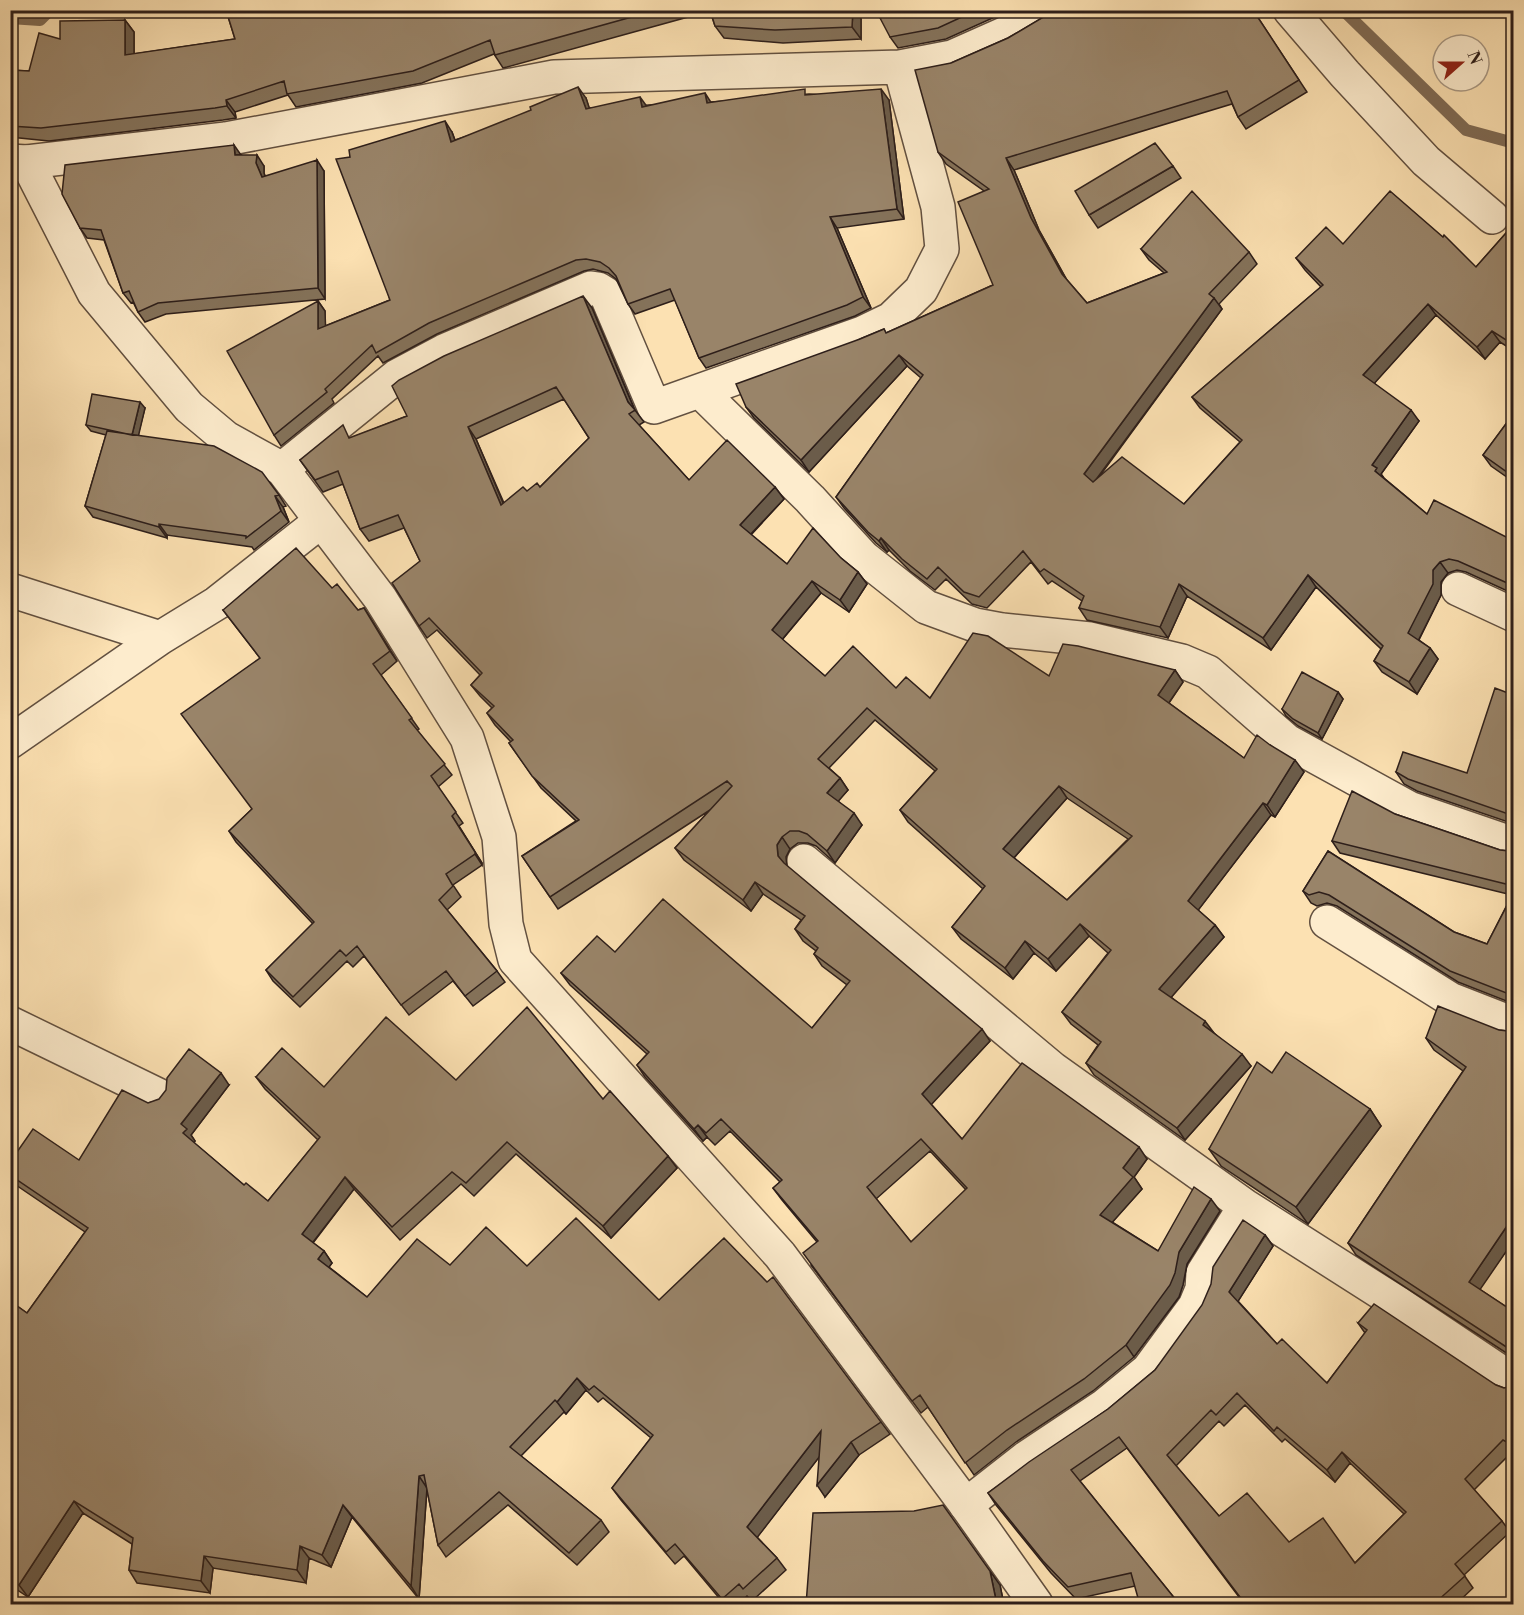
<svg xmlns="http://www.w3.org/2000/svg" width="1524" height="1615" viewBox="0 0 1524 1615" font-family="'Libre Bodoni',serif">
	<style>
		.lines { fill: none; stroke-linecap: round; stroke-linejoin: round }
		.stream { stroke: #806c56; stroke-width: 12 }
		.minor-casing { stroke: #625040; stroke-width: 36 }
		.tertiary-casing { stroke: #625040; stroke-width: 36 }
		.minor { stroke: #fdeccd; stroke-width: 33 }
		.tertiary { stroke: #fdeccd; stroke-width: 33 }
		.wall { fill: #84725a; stroke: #2e1f1a; stroke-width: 1.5; fill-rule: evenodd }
		.shaded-wall { fill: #6b5c4a; stroke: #2e1f1a; stroke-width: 1.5 }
		.building { fill: #998469; stroke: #2e1f1a; stroke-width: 1.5; fill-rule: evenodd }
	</style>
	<rect width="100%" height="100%" fill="#fce1b2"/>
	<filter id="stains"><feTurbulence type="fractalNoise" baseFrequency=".00333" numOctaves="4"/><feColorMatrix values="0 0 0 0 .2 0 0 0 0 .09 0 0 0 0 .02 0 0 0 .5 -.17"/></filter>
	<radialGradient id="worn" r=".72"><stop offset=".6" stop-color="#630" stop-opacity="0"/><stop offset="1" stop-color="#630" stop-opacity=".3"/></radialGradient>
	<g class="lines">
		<path class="stream" d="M1343,10L1466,130L1514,143
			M10,18L40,20L50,10"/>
		<defs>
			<path id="minor" d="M1290,10L1345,74L1426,161L1492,217
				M27,162L226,139L554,77L900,67L952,57L1006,33L1045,10
				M701,392L810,499L863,557L926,607L975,625L1002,630L1090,639L1182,661L1208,672L1287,741L1409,808L1514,844
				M282,469L397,376L444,351L591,288L598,289L606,294L654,407L862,333L891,319L921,290L942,249L938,207L900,67
				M1458,589L1514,615
				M10,590L160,638
				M10,742L160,638L217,603L321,521
				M804,861L1053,1069L1245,1206L1399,1304L1514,1381
				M1327,922L1450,999L1514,1024
				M10,1023L158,1095
				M966,1505L1026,1458L1104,1406L1148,1370L1195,1306L1202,1289L1203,1273L1245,1206"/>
			<path id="tertiary" d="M10,161L27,162L94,293L189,407L226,438L282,469L380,598L467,738L499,837L506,924L515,960L780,1255L966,1505L1036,1604"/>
		</defs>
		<use href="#minor" class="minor-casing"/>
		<use href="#tertiary" class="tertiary-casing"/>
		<use href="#minor" class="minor"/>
		<use href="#tertiary" class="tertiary"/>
	</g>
	<path class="wall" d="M226,10H856L861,19V39L783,43L724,38L715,26L710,11L507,67L503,68L494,54L422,83L296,107L288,95L235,112L236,118L223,120L49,141L10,137V70L29,71L60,39L125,20L134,32V54L235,39Z
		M901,10H1007L997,16L946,39L898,48L890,37Z
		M1253,10L1307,92L1246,129L1238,117L1232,104L1014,170L1039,230L1067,280L1087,303L1164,273L1149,260L1141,249L1249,252L1257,264L1219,304L1222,309L1099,477L1184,504L1240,442L1200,408L1192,397L1321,287L1305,270L1296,258L1343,244L1476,267L1514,224V351L1500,342L1485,359L1436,315L1374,383L1419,421L1381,474L1384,478L1427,514L1508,538L1514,539V594L1466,572L1457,570L1448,573L1441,582V595L1419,640L1430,648L1438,659L1417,694L1382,672L1374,661L1381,649L1316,587L1271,650L1187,596L1168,638L1087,620L1079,608L1082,601L1052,581L1048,584L1031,562L987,608L972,604L946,579L935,590L910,571L889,550L887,552L876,543L844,508L836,497L921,378L907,366L809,472L754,418L746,407L860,339L884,329L886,333L993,285L984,191L946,164L938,152L951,63L1008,38L1047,15Z
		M809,94L889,100L904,219L837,228L871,308L855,316L706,368L699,358L675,300L635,314L628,304L616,279L608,273L593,269L584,271L437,334L383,363L378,356L332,399L334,403L281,446L274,435L318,301L325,311V326L390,300L350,157L452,132L455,140L586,98L589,108L711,102Z
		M241,155L264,166V173L265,176L324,171L325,299L166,314L145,322L138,312L133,302L131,303L123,293L104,240L87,238L80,228Z
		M1173,166L1181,178L1098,228L1089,215Z
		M592,308L635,410L644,422L639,425L689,480L775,487L784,499L751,535L787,564L841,558L858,572L867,584L849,612L821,593L782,640L825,676L896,688L930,698L1049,676L1175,670L1183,682L1169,703L1244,758L1270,745L1304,772L1275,817L1271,815L1198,910L1215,925L1224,937L1171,997L1213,1032L1251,1066L1185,1140L1094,1075L1086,1063L1098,1045L1071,1024L1062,1012L1108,953L1089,936L1056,971L1034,953L1013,979L961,939L952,927L983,889L908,822L900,810L935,771L875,720L829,768L840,778L848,790L838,801L862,825L835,863L816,846L808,843H798L790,849L786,857V866L990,1041L931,1104L962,1139L1147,1159L1134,1177L1142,1189L1112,1222L1158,1251L1220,1211L1187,1264L1183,1285L1179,1297L1134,1357L1093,1391L1016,1442L974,1475L928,1407L921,1413L811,1265L817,1242L782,1200L773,1188L780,1182L730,1131L715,1145L707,1137L703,1141L645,1077L637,1065L647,1054L570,985L561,973L615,952L812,1028L847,985L822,966L814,954L816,951L803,941L795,929L801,920L763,894L751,911L684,860L675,848L710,810L558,909L522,856L576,821L541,788L509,743L511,742L495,725L487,713L492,708L480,696L471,685L480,675L437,630L427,638L419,626L420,561L404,528L369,541L360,529L343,484L323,492L300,460L351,438L407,416ZM564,399L589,438L540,487L527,491L504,503L476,439ZM1067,798L1128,839L1067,900L1014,858ZM930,1151L966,1190L911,1242L876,1199Z
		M145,408L138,435L279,495L286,506L283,507L289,522L254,550L252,547L167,535V538L93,517L85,506L106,435L91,431L86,425Z
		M1514,413V482L1491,466L1483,455Z
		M332,588L358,610L364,608L397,661L381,675L419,729L417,730L452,775L438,787L463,823L459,826L482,863V865L453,885L461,897L447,910L497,971L505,982L473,1006L453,981L409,1015L364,956L353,967L347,961L300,1007L273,981L266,970L313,924L236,842L229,831L252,809L260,658L223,610Z
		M1514,680V824L1417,791L1404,784L1396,772L1467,773L1508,693Z
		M1338,692L1343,699L1322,739L1298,726L1286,716L1282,709Z
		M1395,814L1500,850L1509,851L1514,849V1004L1458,982L1337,906L1327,903L1317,906L1311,903L1303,891L1328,851L1454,932L1487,944L1512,895L1340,853L1332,841Z
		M1514,1029V1240L1479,1289L1514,1312V1358L1356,1255L1348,1243L1463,1071L1434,1050L1426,1038L1499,1030L1508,1031Z
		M1272,1073L1370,1109L1381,1126L1308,1224L1221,1166L1209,1149Z
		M256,1077L324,1087L456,1080L603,1099L677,1168L611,1238L516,1154L474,1196L461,1184L400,1240L354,1189L313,1243L324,1251L332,1263L329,1267L367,1297L450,1265L527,1266L659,1300L881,1422L890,1434L859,1455L825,1497L819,1457L757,1537L777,1558L786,1570L752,1601L747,1596L738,1605H725L684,1556L675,1564L621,1500L612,1488L651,1438L603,1398L598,1402L586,1390L566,1414L564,1412L521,1456L601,1520L609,1532L577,1565L508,1505L446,1557L438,1545L427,1489L419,1599L352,1517L331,1567L309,1558L306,1583L213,1568L210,1593L137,1583L129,1570L132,1544L83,1513L28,1597L10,1585V1301L27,1313L85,1232L13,1183L10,1179V1162L79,1160L148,1103L229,1085L191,1135L195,1141L194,1143L244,1185L268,1201L318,1140L265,1089Z
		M1265,1235L1273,1246L1238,1301L1277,1344L1327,1383L1365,1333L1358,1323L1496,1385L1504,1388L1514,1386V1453L1512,1452L1474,1490L1502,1521L1510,1532L1464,1575L1473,1588L1455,1605H1245L1127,1448L1080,1481L1180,1605L1135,1586L1076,1599L1051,1573L996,1505L988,1493L1108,1409L1155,1370ZM1245,1405L1282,1442L1285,1439L1335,1482L1350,1463L1404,1514L1355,1563L1289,1542L1219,1516L1176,1466L1219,1421L1224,1426Z
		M1000,1585L1004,1605H806Z"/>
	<path class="shaded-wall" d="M853,10H856L861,19V39L852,27Z
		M125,20L134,32V67L125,55Z
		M578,87L586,98L593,119L586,109Z
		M881,89L889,100L904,219L897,209Z
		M705,93L712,104L707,103Z
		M640,97L648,108L642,107Z
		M226,100L235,112L236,118L227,106Z
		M445,121L452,132L459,152L451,142Z
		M234,145L241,155H235Z
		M257,155L264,166V173L269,188L262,177L256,163Z
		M1006,158L1014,170L1039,230L1070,286L1062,274L1031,218Z
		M317,160L324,171L325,299L318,288Z
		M830,217L837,228L871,308L863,297Z
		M583,296L592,308L635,411L628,402Z
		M1214,298L1222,309L1092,485L1084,474Z
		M318,301L325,311L326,339L318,329Z
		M1428,304L1436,315L1371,387L1363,375Z
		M1492,331L1500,342L1485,359L1477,347Z
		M899,355L907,366L809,472L801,460Z
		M140,402L145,408L137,442L132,435Z
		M1411,410L1419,421L1381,474L1385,480L1375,471L1372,465Z
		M468,427L476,439L509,517L501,505Z
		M775,487L784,499L748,537L740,525Z
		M275,496L283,507L289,522L281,511Z
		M159,524L167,535V538L159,527Z
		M881,538L889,550L887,552L879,541Z
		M1440,562L1448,573L1441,582V595L1416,645L1408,633L1433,570Z
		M858,572L867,584L849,612L840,600Z
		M1308,575L1316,587L1271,650L1263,638Z
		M812,581L821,593L780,642L772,630Z
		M1179,584L1187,596L1168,638L1160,627Z
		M364,608L371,619L397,661L390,651Z
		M1430,648L1438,659L1417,694L1409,682Z
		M1175,670L1183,682L1166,707L1158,695Z
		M1338,692L1343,699L1322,739L1318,733Z
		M1295,760L1304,772L1275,817L1267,805Z
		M840,778L848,790L835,805L827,793Z
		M1059,786L1067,798L1011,861L1003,849Z
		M1263,803L1271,815L1196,913L1188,901Z
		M854,813L862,825L835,863L827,851Z
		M452,816L482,863V865L475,854Z
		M782,837L790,849L786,857L787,868L778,856L777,845Z
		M755,882L763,894L751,911L743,900Z
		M1080,924L1089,936L1056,971L1048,959Z
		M1215,925L1224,937L1168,1001L1159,989Z
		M1025,941L1034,953L1013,979L1005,968Z
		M1205,1021L1214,1033L1203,1025Z
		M982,1029L990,1041L930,1106L922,1094Z
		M1242,1054L1251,1066L1185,1140L1177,1128Z
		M221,1073L229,1085L191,1135L195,1141L191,1146L183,1133L181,1124Z
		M1370,1109L1381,1126L1308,1224L1296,1207Z
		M698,1125L707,1137L703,1141L694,1129Z
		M1139,1147L1147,1159L1134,1177L1142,1189L1109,1226L1100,1215L1123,1168Z
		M668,1156L677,1168L611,1238L603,1226Z
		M345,1177L354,1189L310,1246L302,1234Z
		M1211,1199L1220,1211L1187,1264L1183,1285L1179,1297L1134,1357L1126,1345L1179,1252Z
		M1509,1223L1514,1230V1240L1477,1294L1469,1282Z
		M1265,1235L1273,1246L1237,1303L1229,1292Z
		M324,1251L332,1263L326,1271L318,1259Z
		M577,1378L586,1390L566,1414L557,1402Z
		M821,1431L830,1443L756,1539L747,1527Z
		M851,1442L859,1455L825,1497L817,1485Z
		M1342,1452L1350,1463L1335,1482L1327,1470Z
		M419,1476L427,1488L419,1599L411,1586Z
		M74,1501L83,1513L28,1597L19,1585Z
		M343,1505L352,1517L331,1567L322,1555Z
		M300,1546L309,1558L306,1583L297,1570Z
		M204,1556L213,1568L210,1593L201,1581Z
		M990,1571L1000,1585L1004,1605H1000L996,1600Z"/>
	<path class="building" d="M226,10H657L495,55L490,40L413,71L287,94L284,81L226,100L227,106L215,108L41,128L10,126V70L29,71L39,33L60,39V21L125,20V55L235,39Z
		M710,10H853L852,27L775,30L715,26Z
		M901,10H977L938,28L890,37L880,18Z
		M1051,10H1253L1299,80L1238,117L1227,91L1006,158L1031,218L1062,274L1087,303L1167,272L1141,249L1192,191L1249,252L1209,294L1214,298L1084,474L1093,482L1122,457L1184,504L1242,440L1192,397L1323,285L1296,258L1326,227L1343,244L1390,191L1443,237L1444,235L1476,267L1514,224V345L1492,331L1477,347L1428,304L1363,375L1411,410L1372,465L1377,468L1375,471L1427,514L1434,500L1508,538L1509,536L1514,539V586L1458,561L1449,559L1440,562L1433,570V584L1408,633L1430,648L1409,682L1374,661L1383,646L1308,575L1263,638L1179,584L1160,627L1079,608L1084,596L1044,569L1040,572L1023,551L979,597L964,592L938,567L927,579L902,559L881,538L879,541L868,532L836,497L923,375L899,355L801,460L746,407L736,384L860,339L884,329L886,333L993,285L958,202L989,189L938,152L915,70L951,63L1008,38L1047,15Z
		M578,87L586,109L640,97L642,107L705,93L707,103L805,89V95L881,89L897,209L830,217L863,297L847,305L699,358L670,289L628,304L616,276L609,268L600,262L586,259L576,260L429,323L376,353L372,345L325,389L327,392L274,435L227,351L318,301V329L390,300L336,159L350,157L349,150L445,121L451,142L531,110L530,107Z
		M1155,143L1173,166L1089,215L1075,191Z
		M234,145L235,155H257L256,163L262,177L317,160L318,288L158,303L138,312L129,291L123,293L101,230L80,228L62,194L65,165Z
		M583,296L628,402L635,410L629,414L689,480L727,440L775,487L740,525L787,564L813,528L841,558L858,572L840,600L812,581L772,630L825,676L853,646L896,688L906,677L930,698L973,633L988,636L1049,676L1063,644L1078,646L1175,670L1158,695L1244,758L1257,735L1270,745L1295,760L1267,805L1263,803L1188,901L1215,925L1159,989L1205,1021L1203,1025L1242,1054L1177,1128L1086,1063L1101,1042L1062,1012L1111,950L1080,924L1048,959L1025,941L1005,968L952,927L985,886L900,810L937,769L867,708L818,759L840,778L827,793L854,813L827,851L807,834L799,831H790L782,837L777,845L778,856L784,863L982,1029L922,1094L962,1139L1022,1063L1139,1147L1123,1168L1133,1177L1100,1215L1158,1251L1194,1187L1211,1199L1179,1252L1175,1273L1170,1285L1126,1345L1084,1379L1007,1430L965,1463L920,1395L912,1401L803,1253L818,1241L773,1188L782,1180L721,1119L706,1133L698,1125L694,1129L637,1065L649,1052L561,973L597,936L615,952L663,899L812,1028L850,981L814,954L818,948L795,929L805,916L755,882L743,900L675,848L732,786L727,781L550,897L522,856L579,820L532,776L509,743L513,740L487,713L494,706L471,685L482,673L429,618L419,626L392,583L420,561L398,515L360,529L338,471L315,480L300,460L343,425L349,438L407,416L392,386L399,380L444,356ZM556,387L589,438L540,487L537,483L527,491L523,487L501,505L468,427ZM1059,786L1132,836L1067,900L1003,849ZM921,1139L967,1188L911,1242L867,1187Z
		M92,394L140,402L132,435L86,425Z
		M1514,413V477L1483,455Z
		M107,431L214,446L262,472L279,495L275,496L281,511L246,538V536L159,524V527L85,506Z
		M296,548L332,588L337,584L358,610L364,608L390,651L373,664L412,718L409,720L445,764L431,776L456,812L452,816L475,852V854L446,874L453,886L439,900L497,971L465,996L446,971L401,1005L357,946L346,956L340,950L293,997L266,970L314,922L229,831L252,809L181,714L260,658L223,610Z
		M1302,672L1338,692L1318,733L1293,719L1282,709Z
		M1514,680V816L1408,779L1396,772L1403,752L1467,773L1495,688L1508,693Z
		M1352,791L1395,814L1500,850L1509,851L1514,849V886L1332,841Z
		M1328,851L1454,932L1487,944L1514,892V996L1450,971L1329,895L1319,892L1309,895L1303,891Z
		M1438,1006L1499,1030L1508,1031L1514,1029V1225L1509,1223L1469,1282L1514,1312V1352L1348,1243L1466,1067L1426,1038Z
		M527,1007L603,1099L610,1091L668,1156L603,1226L507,1142L466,1183L452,1172L392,1227L345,1177L302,1234L324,1251L318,1259L367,1297L417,1239L450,1265L486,1227L527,1266L576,1218L659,1300L724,1238L767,1282L773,1277L881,1422L851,1442L817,1485L821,1431L747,1527L777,1558L743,1589L739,1584L722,1599L675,1544L666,1552L612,1488L653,1435L594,1386L589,1390L577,1378L557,1402L555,1400L510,1447L601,1520L569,1553L499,1492L438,1545L424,1475L419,1476L411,1586L343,1505L322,1555L300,1546L297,1570L204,1556L201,1581L129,1570L133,1538L74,1501L19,1585L10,1579V1301L27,1313L88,1228L10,1175V1162L33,1129L79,1160L122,1090L148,1103L159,1099L166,1090L167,1078L189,1049L221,1073L181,1124L187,1129L183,1133L244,1185L246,1183L268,1201L320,1137L256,1077L282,1048L324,1087L386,1017L456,1080Z
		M1286,1052L1370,1109L1296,1207L1209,1149L1257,1062L1272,1073Z
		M1243,1220L1265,1235L1229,1292L1277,1344L1282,1339L1327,1383L1367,1330L1358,1323L1374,1304L1496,1385L1504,1388L1514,1386V1446L1503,1440L1465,1479L1502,1521L1455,1564L1465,1576L1436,1602L1438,1605H1246L1119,1437L1071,1470L1180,1605H1140L1131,1573L1068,1587L1043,1561L988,1493L1029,1462L1108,1409L1155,1370L1202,1305L1211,1284L1213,1267ZM1237,1393L1274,1431L1277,1427L1327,1470L1342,1452L1406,1512L1355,1563L1323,1518L1289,1542L1247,1493L1219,1516L1167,1455L1211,1410L1216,1415Z
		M943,1505L990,1571L996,1600L974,1605H806L813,1513L914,1511Z"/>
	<rect width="1524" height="1615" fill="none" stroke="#fce1b2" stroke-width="36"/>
	<rect x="12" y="12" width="1500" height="1591" fill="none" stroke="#2e1f1a" stroke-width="3"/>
	<rect x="18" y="18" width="1488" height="1579" fill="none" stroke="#2e1f1a" stroke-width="1.5"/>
	<g transform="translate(1461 63) rotate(69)"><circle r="28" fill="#fdeccd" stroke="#aa9a85" stroke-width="1.5"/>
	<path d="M0-4.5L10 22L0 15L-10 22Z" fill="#8f2418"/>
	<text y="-9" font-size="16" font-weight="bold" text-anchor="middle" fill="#2e1f1a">N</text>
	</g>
	<rect width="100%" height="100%" filter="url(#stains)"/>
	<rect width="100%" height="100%" fill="url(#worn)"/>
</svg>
